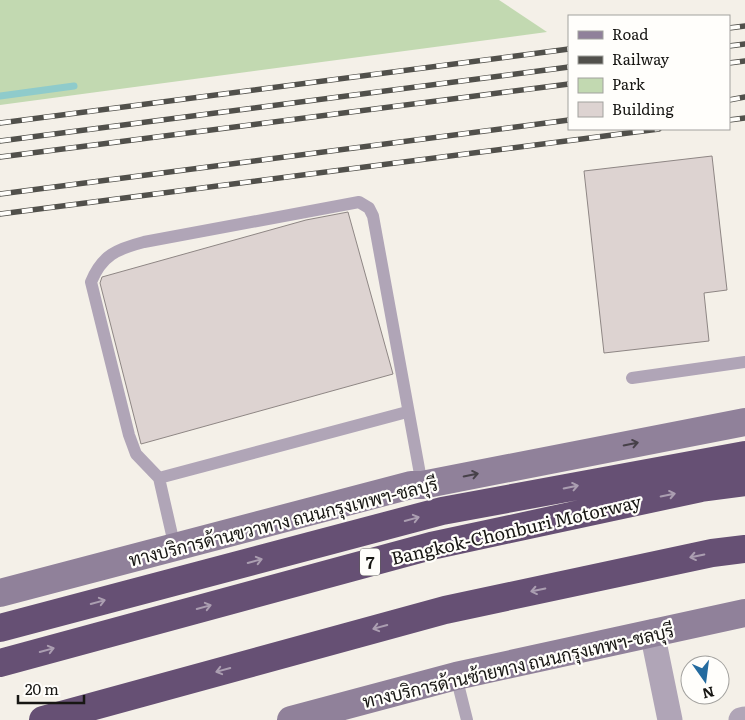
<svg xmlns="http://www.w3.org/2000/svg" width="745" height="720" viewBox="0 0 745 720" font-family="Literata,Sarabun,serif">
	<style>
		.green { fill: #c2d9b1 }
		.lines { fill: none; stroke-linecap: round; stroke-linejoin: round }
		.stream { stroke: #8fcbcb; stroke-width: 7 }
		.building { fill: #ddd3d1; stroke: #8e8684 }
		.lane { stroke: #b0a5b7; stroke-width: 12 }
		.street { stroke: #b0a5b7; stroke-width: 25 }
		.secondary { stroke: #90819a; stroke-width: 28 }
		.highway { stroke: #665074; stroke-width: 28 }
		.rail-casing { stroke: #51504b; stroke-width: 5.5 }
		.rail { stroke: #fffefb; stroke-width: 4; stroke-dasharray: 11; stroke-linecap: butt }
		.oneway { stroke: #474149 }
		.oneway2 { stroke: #ab9eb1 }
		.labels { text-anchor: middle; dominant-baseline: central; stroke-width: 4.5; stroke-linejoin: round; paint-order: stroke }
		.shield { fill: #fffefb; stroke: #5d5c59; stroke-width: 1 }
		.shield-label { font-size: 16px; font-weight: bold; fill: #171613 }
		.street-label { font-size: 18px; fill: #171613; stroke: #fffefb }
	</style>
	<rect width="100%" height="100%" fill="#f4f0e8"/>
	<path class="green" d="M0,0H499L547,32L0,105Z"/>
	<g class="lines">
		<path class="stream" d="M0,96L74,86"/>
	</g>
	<path class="building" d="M712,156L727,290L704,293L709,341L604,353L584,171Z
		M348,212L393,374L141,444L100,283L102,277L306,220Z"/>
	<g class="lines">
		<path class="lane" d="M632,378L745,362
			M407,412L159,478L136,454L129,435L91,282C102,255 117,249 144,242L359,202L369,208L373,216L422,485
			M159,478L175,548
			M456,676L467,720"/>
		<path class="street" d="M652,632L670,720
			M741,720L745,719"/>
		<path class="secondary" d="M0,593L411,485H422L745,422
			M291,720L456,676L745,613"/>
		<path class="highway" d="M0,628L442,511L745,455
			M0,663L431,546L701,488L745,482
			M43,720L445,610L712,553L745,549"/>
		<defs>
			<path id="rail" d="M729,28L745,26
				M729,46L745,44
				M729,63L745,61
				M729,100L745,97
				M729,120L745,118
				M0,123L569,49
				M0,141L569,67
				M0,157L569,84
				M0,194L569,120
				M0,214L659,129"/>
		</defs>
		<use href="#rail" class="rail-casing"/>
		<use href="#rail" class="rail"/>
	</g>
	<defs><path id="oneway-shaft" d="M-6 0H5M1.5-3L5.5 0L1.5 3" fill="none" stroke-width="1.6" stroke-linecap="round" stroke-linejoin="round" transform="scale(1.25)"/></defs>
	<g class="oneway">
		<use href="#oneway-shaft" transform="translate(631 444) rotate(-11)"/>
		<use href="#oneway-shaft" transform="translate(471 475) rotate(-11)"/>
	</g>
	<g class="oneway2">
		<use href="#oneway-shaft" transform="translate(571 487) rotate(-11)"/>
		<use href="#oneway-shaft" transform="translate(668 495) rotate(-12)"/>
		<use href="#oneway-shaft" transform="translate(412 519) rotate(-15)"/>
		<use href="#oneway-shaft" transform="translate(697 556) rotate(168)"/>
		<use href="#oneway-shaft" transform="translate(255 561) rotate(-15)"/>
		<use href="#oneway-shaft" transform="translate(538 590) rotate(168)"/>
		<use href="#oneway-shaft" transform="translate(98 602) rotate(-15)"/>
		<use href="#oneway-shaft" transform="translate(204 607) rotate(-15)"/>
		<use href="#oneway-shaft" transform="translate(380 627) rotate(165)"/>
		<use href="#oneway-shaft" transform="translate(47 650) rotate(-15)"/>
		<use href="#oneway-shaft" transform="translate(223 670) rotate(165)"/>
	</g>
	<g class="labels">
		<rect class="shield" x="360" y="548.5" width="20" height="27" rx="4"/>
		<g class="shield-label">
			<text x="370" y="562">7</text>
		</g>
		<g class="street-label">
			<text transform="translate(283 521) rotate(-14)">ทางบริการด้านขวาทาง ถนนกรุงเทพฯ-ชลบุรี</text>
			<text transform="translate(516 529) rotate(-13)">Bangkok-Chonburi Motorway</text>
			<text transform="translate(518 665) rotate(-13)">ทางบริการด้านซ้ายทาง ถนนกรุงเทพฯ-ชลบุรี</text>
		</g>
	</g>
	<rect x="568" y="15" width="162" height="115" fill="#fffefb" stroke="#a2a19e"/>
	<rect x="578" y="31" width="25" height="8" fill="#90819a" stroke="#a2a19e"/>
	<text x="612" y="40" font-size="15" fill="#171613">Road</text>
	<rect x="578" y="56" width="25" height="8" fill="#51504b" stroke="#a2a19e"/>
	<text x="612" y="65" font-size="15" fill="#171613">Railway</text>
	<rect x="578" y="78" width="25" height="15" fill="#c2d9b1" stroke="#a2a19e"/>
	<text x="612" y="90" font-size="15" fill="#171613">Park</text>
	<rect x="578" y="102" width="25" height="15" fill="#ddd3d1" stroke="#a2a19e"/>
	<text x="612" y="115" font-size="15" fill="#171613">Building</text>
	<g transform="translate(705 680) rotate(166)"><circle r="24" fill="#fffefb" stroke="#a2a19e"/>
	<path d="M0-4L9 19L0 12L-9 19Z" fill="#246b9f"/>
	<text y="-8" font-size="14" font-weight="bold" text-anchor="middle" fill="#171613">N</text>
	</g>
	<path d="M18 695v8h66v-8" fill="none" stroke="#171613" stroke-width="2.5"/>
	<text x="25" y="695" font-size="15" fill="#171613" stroke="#fffefb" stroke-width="4" paint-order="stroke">20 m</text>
</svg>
